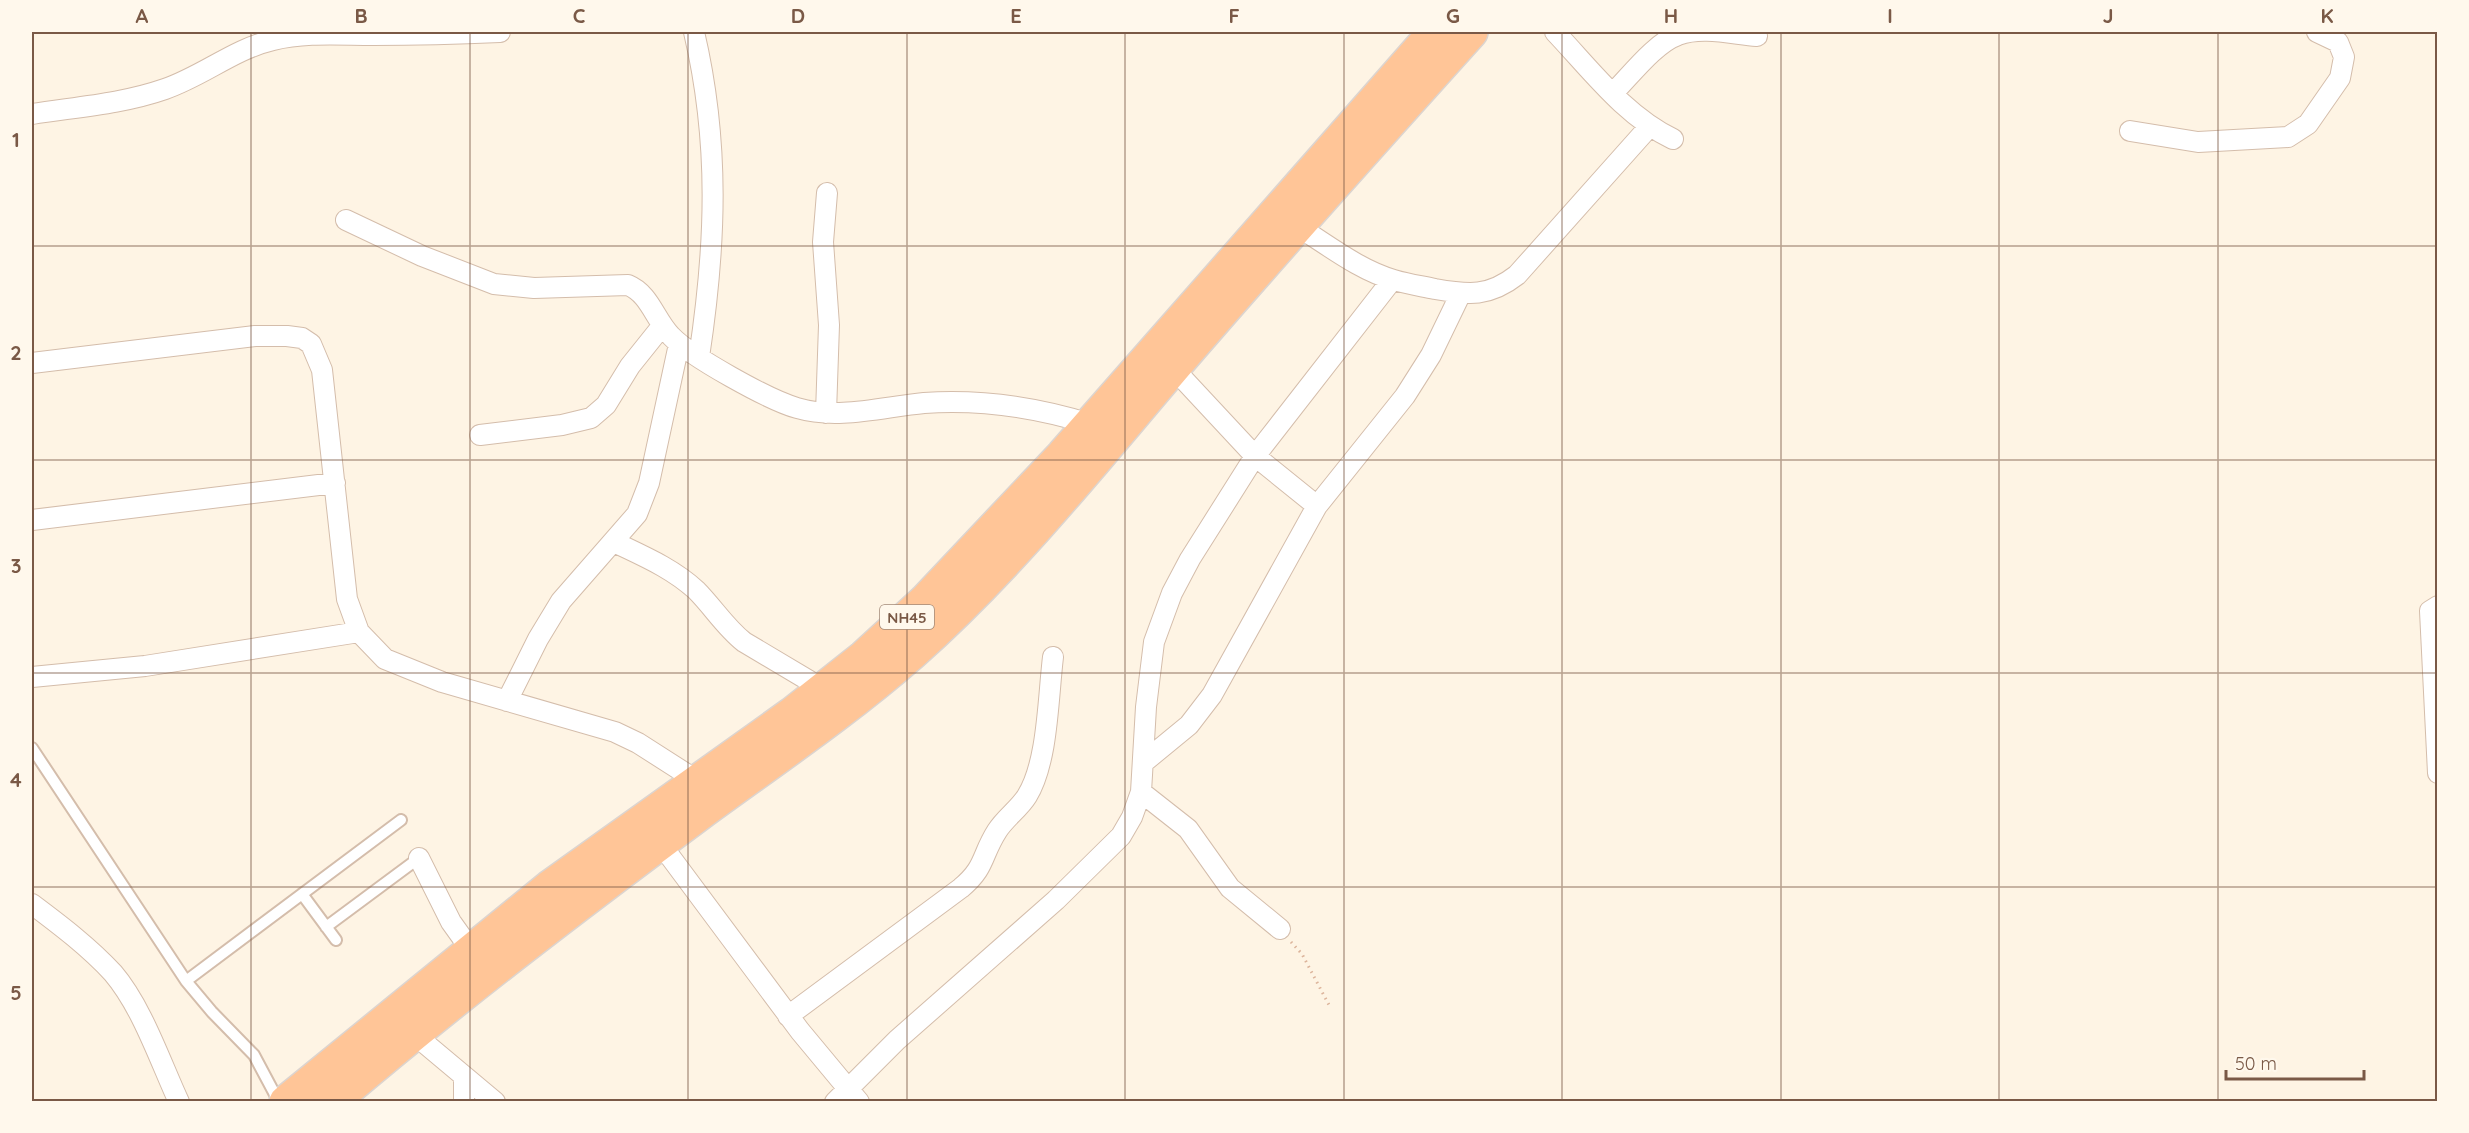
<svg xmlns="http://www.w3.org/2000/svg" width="2469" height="1133" viewBox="0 0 2469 1133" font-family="Quicksand,sans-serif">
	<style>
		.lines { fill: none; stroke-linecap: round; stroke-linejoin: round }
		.service-casing { stroke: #d4bdab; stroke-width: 14 }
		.minor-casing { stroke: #d4bdab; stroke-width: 22 }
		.trunk-casing { stroke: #dcd4cf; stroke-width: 36 }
		.path { stroke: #dcb49b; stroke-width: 3; stroke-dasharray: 1.5 4.5; stroke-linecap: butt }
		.service { stroke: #fff; stroke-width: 10 }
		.minor { stroke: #fff; stroke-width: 20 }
		.trunk { stroke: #ffc597; stroke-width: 33 }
		.grid { fill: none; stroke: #7a5946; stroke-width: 1.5; stroke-opacity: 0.55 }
		.labels { text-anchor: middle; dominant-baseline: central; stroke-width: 4.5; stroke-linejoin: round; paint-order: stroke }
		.shield { fill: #fff8ec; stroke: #a28978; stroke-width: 1.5 }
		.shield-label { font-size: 15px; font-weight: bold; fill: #7a5946 }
		.neatline { fill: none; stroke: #7a5946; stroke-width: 2 }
		.grid-label { font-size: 20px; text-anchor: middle; font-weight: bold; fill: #7a5946 }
	</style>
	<rect width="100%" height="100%" fill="#fef4e4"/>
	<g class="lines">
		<defs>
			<path id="service" d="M32,748L186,981L212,1012L254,1055L279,1102
				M302,894L336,940
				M326,927L419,858
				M186,981L401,820"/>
			<path id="minor" d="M694,32C720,143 716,245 699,357
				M1555,32C1591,70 1625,116 1673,139
				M1613,93C1631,75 1655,43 1678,35C1702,26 1732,34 1757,36
				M32,114C76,107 122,104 165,89C203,76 234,49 273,40C305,32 340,35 373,35C415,35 457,34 500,32
				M2130,131L2198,142L2288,137L2308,124L2340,78L2344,57L2338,42L2317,32
				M346,220L422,256L494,284L534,288L628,285C650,294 655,320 671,336C691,357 769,400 797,408C838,420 882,407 924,403C981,399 1035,407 1090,424
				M1297,226C1328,245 1359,270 1394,280C1407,284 1421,286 1435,289C1469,295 1489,297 1517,275L1649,127
				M32,363L255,336H287L302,338L311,344L322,370L347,599L359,632L385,659L442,682L615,732L638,743L699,782
				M1173,368L1255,456L1317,506
				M826,413L829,325L823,242L827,193
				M480,435L562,425L591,418L606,405L630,366L662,326
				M32,520L335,483
				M614,542C643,556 672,568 696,590C713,607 725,627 744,642L823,689
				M2438,606L2430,611L2438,773
				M32,677L145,666L359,632
				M507,701L538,639L561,601L637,514L649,483L679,344
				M1144,762L1189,725L1212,695L1317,506L1405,396L1431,355L1461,293
				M1141,792L1188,829L1230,888L1280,929
				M660,843L800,1031L859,1102
				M419,858L451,922L471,950
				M32,904C60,925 89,947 113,973C142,1007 160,1061 179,1102
				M788,1016L961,888C986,867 981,856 997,831C1005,818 1019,809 1027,796C1048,762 1048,698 1053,657
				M415,1035L495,1102
				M464,1102V1076
				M835,1102L897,1040L1056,900L1121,836L1132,817L1141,792L1146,707L1154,642L1172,593L1190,559L1255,456L1392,280"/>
			<path id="trunk" d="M286,1102L550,887L792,714L864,657L925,601L1063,455L1435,32
				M332,1102C450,1001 574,907 699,814C770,762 846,711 912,653C1009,567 1090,465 1173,368C1271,254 1371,143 1471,32"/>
		</defs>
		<use href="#service" class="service-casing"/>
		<use href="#minor" class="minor-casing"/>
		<use href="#trunk" class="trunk-casing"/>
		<path class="path" d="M1291,942L1302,954L1329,1005"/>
		<use href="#service" class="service"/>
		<use href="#minor" class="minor"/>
		<use href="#trunk" class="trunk"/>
	</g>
	<path class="grid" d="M251,32V1102M470,32V1102M688,32V1102M907,32V1102M1125,32V1102M1344,32V1102M1562,32V1102M1781,32V1102M1999,32V1102M2218,32V1102M32,246H2438M32,460H2438M32,673H2438M32,887H2438"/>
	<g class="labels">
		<rect class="shield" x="880" y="605" width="54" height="24" rx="4.5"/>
		<g class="shield-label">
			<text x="907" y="617">NH45</text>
		</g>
	</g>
	<rect width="2469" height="1133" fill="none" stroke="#fff8ec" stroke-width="66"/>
	<path d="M2226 1070v9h138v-9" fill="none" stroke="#7a5946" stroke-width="3"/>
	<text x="2235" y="1070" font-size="18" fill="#7a5946" stroke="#fff8ec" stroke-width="4.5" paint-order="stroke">50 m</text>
	<rect x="33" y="33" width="2403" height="1067" class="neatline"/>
	<g class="grid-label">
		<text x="142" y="23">A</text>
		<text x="361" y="23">B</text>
		<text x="579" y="23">C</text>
		<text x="798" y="23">D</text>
		<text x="1016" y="23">E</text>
		<text x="1234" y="23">F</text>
		<text x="1453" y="23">G</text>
		<text x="1671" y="23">H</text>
		<text x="1890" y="23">I</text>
		<text x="2108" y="23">J</text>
		<text x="2327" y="23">K</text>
		<text x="16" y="147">1</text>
		<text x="16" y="360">2</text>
		<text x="16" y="573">3</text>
		<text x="16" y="787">4</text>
		<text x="16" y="1000">5</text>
	</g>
</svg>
